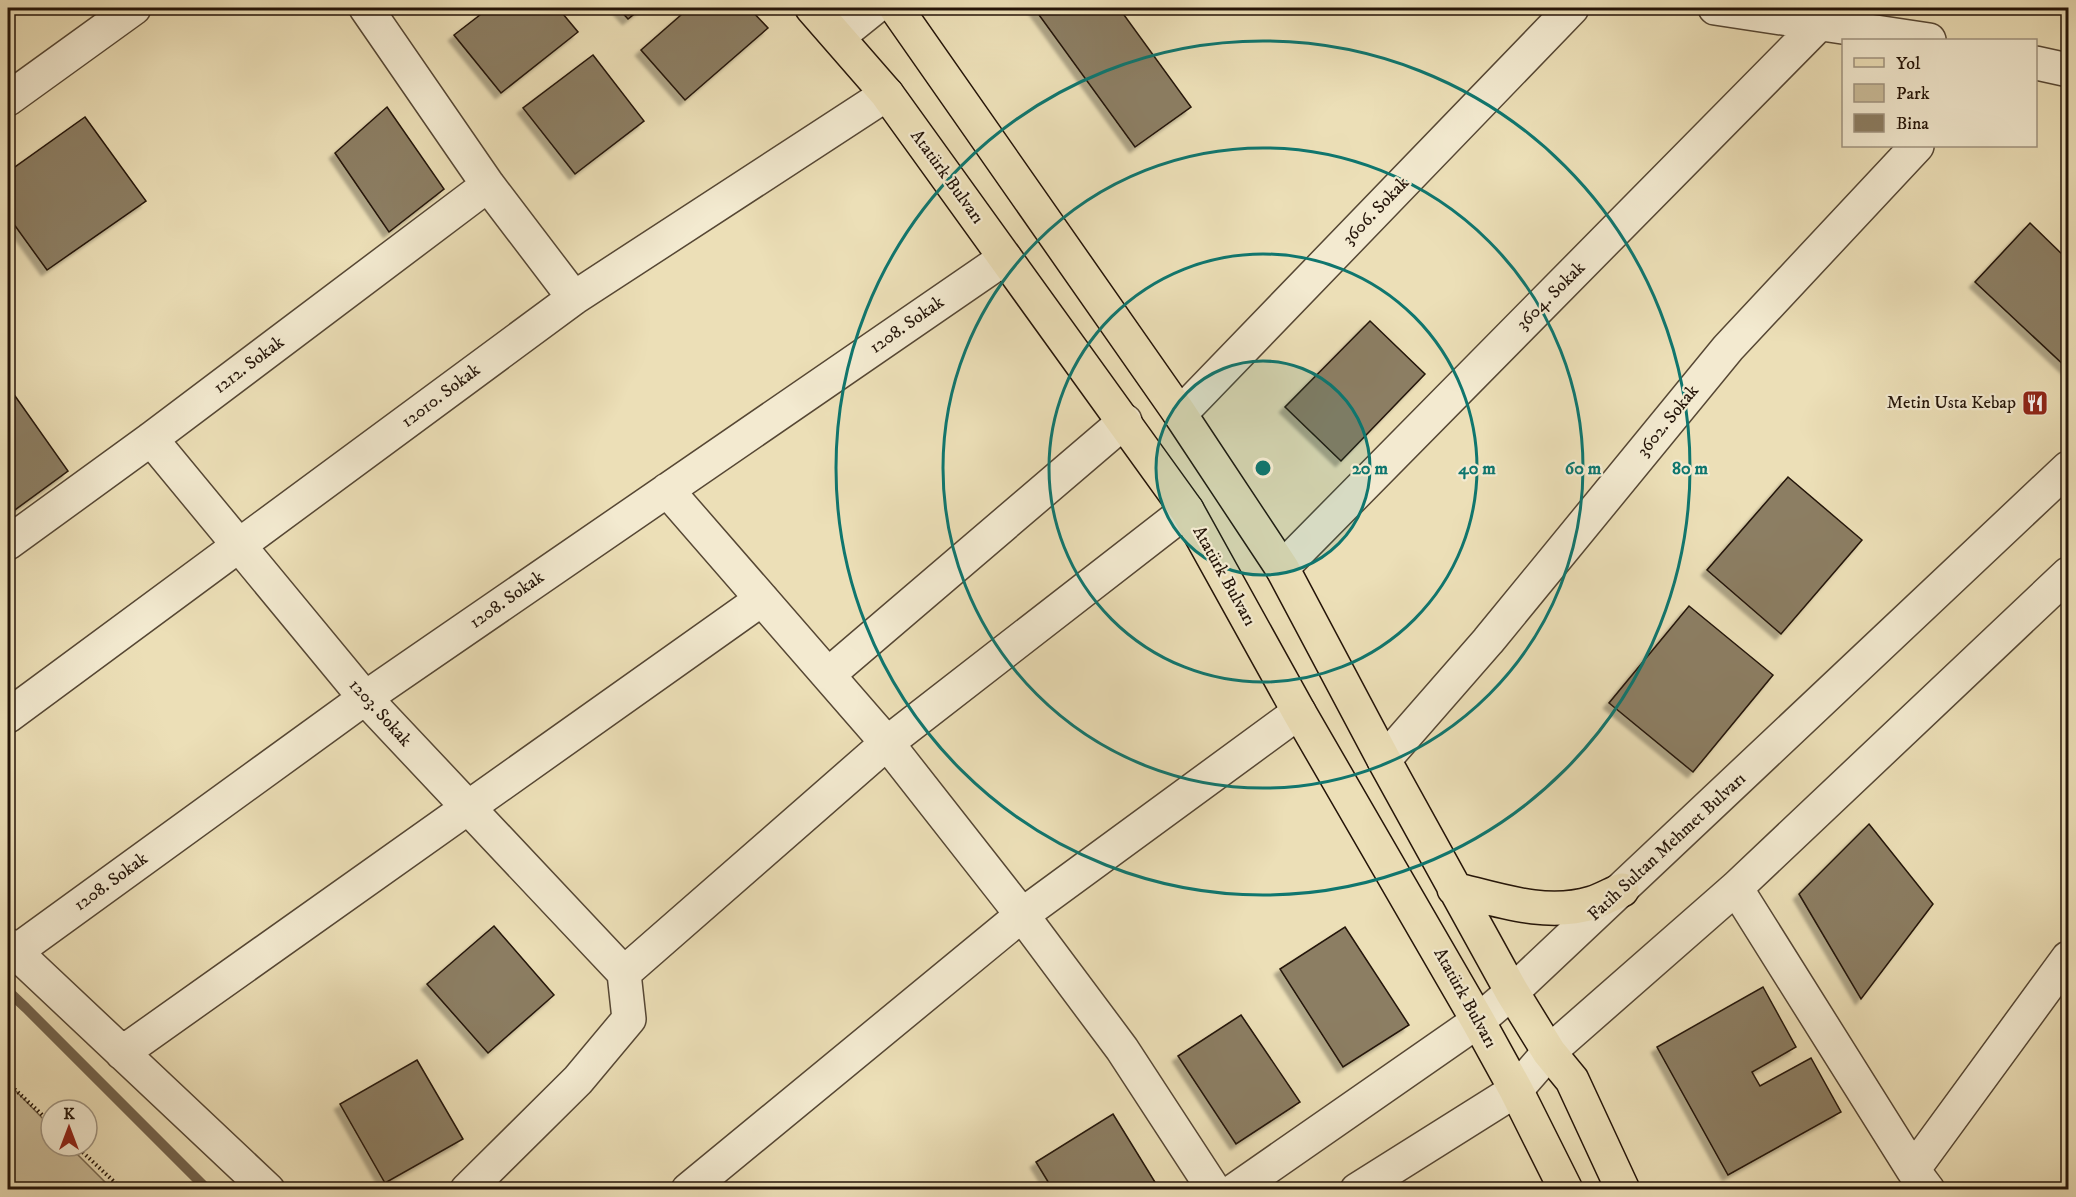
<svg xmlns="http://www.w3.org/2000/svg" width="2076" height="1197" viewBox="0 0 2076 1197" font-family="'IM FELL DW Pica',serif">
	<style>
		.green { fill: #cabc99; stroke: #776850; stroke-width: 1.5 }
		.lines { fill: none; stroke-linecap: round; stroke-linejoin: round }
		.stream { stroke: #73644e; stroke-width: 10 }
		.building { fill: #8c7e63; stroke: #241408; stroke-width: 1.5; filter: url(#shadow) }
		.minor-casing { stroke: #564734; stroke-width: 36 }
		.major-casing { stroke: #241408; stroke-width: 36 }
		.path { stroke: #241408; stroke-width: 4; stroke-dasharray: 1.5 3; stroke-linecap: butt }
		.minor { stroke: #f3ead0; stroke-width: 33 }
		.major { stroke: #ecdfb7; stroke-width: 33 }
		.ring { fill: none; stroke: #0f766e; stroke-width: 3 }
		.labels { text-anchor: middle; dominant-baseline: central; stroke-width: 4.5; stroke-linejoin: round; paint-order: stroke }
		.street-label { font-size: 18px; fill: #241408; stroke: #f3ead0 }
		.poi-label { font-size: 18px; fill: #241408; stroke: #f3ead0; text-anchor: end }
		.centre { fill: #0f766e; stroke: #f3ead0; stroke-width: 3 }
		.ring-label { font-size: 18px; text-anchor: middle; font-weight: bold; fill: #0f766e; stroke: #f3ead0; stroke-width: 4.5; stroke-linejoin: round; paint-order: stroke }
	</style>
	<defs>
		<filter id="shadow"><feDropShadow dx="-5.5" dy="5.5" stdDeviation="1.5" flood-color="#0004"/></filter>
	</defs>
	<rect width="100%" height="100%" fill="#ecdfb7"/>
	<filter id="stains"><feTurbulence type="fractalNoise" baseFrequency=".00333" numOctaves="4"/><feColorMatrix values="0 0 0 0 .2 0 0 0 0 .09 0 0 0 0 .02 0 0 0 .5 -.17"/></filter>
	<radialGradient id="worn" r=".72"><stop offset=".6" stop-color="#630" stop-opacity="0"/><stop offset="1" stop-color="#630" stop-opacity=".3"/></radialGradient>
	<path class="green" d="M8,1083L51,1127V1146H69L112,1189H8Z"/>
	<g class="lines">
		<path class="stream" d="M8,991L26,1008L208,1190"/>
	</g>
	<path class="building" d="M489,8H558L578,32L501,93L454,35Z
		M618,8H642L628,19Z
		M689,8H749L768,28L685,100L641,50Z
		M1034,8H1119L1191,107L1135,147Z
		M593,55L644,121L575,174L523,108Z
		M387,107L444,189L389,232L335,153Z
		M85,117L146,201L47,270L8,216V172Z
		M2030,223L2068,260V369L1975,282Z
		M1370,321L1425,374L1341,461L1285,407Z
		M8,386L68,471L8,515Z
		M1788,477L1862,540L1781,634L1707,570Z
		M1689,606L1773,675L1693,772L1609,703Z
		M1869,824L1933,904L1861,999L1799,894Z
		M494,926L554,995L488,1053L427,984Z
		M1345,927L1409,1025L1343,1067L1280,969Z
		M1763,987L1796,1047L1752,1072L1760,1086L1811,1058L1841,1112L1728,1175L1657,1047Z
		M1241,1015L1300,1102L1236,1144L1178,1056Z
		M417,1060L463,1139L385,1183L340,1104Z
		M1113,1114L1158,1187L1153,1190H1053L1036,1162Z"/>
	<g class="lines">
		<defs>
			<path id="minor" d="M366,8L488,185L574,298
				M1715,8L1929,40
				M838,37L874,8
				M2036,63L2068,70
				M8,99L134,8
				M1180,414L1572,8
				M151,439L365,698L624,973
				M1187,510L887,743L1022,915L1122,1049L1214,1190
				M8,543L151,439L488,185
				M1282,568L1820,23
				M829,674L1125,421
				M8,716L574,298L887,94
				M1384,760L1488,641L1728,348L1917,146
				M1736,888L1913,1170L1928,1190
				M8,945L268,1190
				M15,952L365,698L1005,258
				M624,973L887,743L667,490
				M122,1053L762,599
				M1913,1170L2068,958
				M467,1190L578,1080L629,1019L624,973
				M688,1190L1022,915L1299,712
				M1235,1190L1478,1021L1512,992L2068,468
				M1357,1190L1516,1090L1549,1052L1736,888L2068,574"/>
			<path id="major" d="M812,8L887,94L1187,510L1299,712L1478,1021L1516,1090L1566,1190
				M896,8L1180,414L1282,568L1384,760L1512,992L1549,1052L1572,1080L1623,1190
				M1454,889C1499,900 1546,917 1592,903C1602,900 1612,894 1622,890"/>
		</defs>
		<use href="#minor" class="minor-casing"/>
		<use href="#major" class="major-casing"/>
		<path class="path" d="M8,1083L51,1123
			M76,1146L123,1190"/>
		<use href="#minor" class="minor"/>
		<use href="#major" class="major"/>
	</g>
	<circle cx="1263" cy="468" r="107" fill="#0f766e" fill-opacity=".12"/>
	<g class="ring">
		<circle cx="1263" cy="468" r="107"/>
		<circle cx="1263" cy="468" r="214"/>
		<circle cx="1263" cy="468" r="320"/>
		<circle cx="1263" cy="468" r="427"/>
	</g>
	<defs>
		<symbol id="restaurant-square" viewBox="-11 -11 22 22"><rect x="-9" y="-9" width="18" height="18" rx="4" fill="#8f2418" stroke="#f3ead0"/><path d="M-5-6h1v4h1v-4h1v4h1v-4h1v5L-1.5 .5V6h-2V.5L-5-1ZM5-6V6H3V1.5H1.5Q1.5-4 5-6Z" fill="#fff"/></symbol>
	</defs>
	<g fill-rule="evenodd">
		<use href="#restaurant-square" x="2020" y="388" width="30" height="30"/>
	</g>
	<g class="labels">
		<g class="street-label">
			<text transform="translate(947 177) rotate(54)">Atatürk Bulvarı</text>
			<text transform="translate(1376 211) rotate(-46)">3606. Sokak</text>
			<text transform="translate(1551 296) rotate(-45)">3604. Sokak</text>
			<text transform="translate(907 325) rotate(-35)">1208. Sokak</text>
			<text transform="translate(249 365) rotate(-37)">1212. Sokak</text>
			<text transform="translate(441 396) rotate(-37)">12010. Sokak</text>
			<text transform="translate(1668 421) rotate(-51)">3602. Sokak</text>
			<text transform="translate(1224 576) rotate(61)">Atatürk Bulvarı</text>
			<text transform="translate(507 600) rotate(-35)">1208. Sokak</text>
			<text transform="translate(380 713) rotate(48)">1203. Sokak</text>
			<text transform="translate(1667 847) rotate(-43)">Fatih Sultan Mehmet Bulvarı</text>
			<text transform="translate(111 882) rotate(-36)">1208. Sokak</text>
			<text transform="translate(1465 998) rotate(61)">Atatürk Bulvarı</text>
		</g>
		<g class="poi-label">
			<text x="2016" y="403">Metin Usta Kebap</text>
		</g>
	</g>
	<circle cx="1263" cy="468" r="9" class="centre"/>
	<g class="ring-label">
		<text x="1370" y="474">20 m</text>
		<text x="1477" y="474">40 m</text>
		<text x="1583" y="474">60 m</text>
		<text x="1690" y="474">80 m</text>
	</g>
	<rect width="2076" height="1197" fill="none" stroke="#ecdfb7" stroke-width="30"/>
	<rect x="9" y="9" width="2058" height="1179" fill="none" stroke="#241408" stroke-width="3"/>
	<rect x="15" y="15" width="2046" height="1167" fill="none" stroke="#241408" stroke-width="1.5"/>
	<rect x="1842" y="39" width="195" height="108" fill="#f3ead0" stroke="#a09480" stroke-width="1.5"/>
	<rect x="1854" y="58" width="30" height="9" fill="#ecdfb7" stroke="#a09480" stroke-width="1.5"/>
	<text x="1896" y="69" font-size="18" fill="#241408">Yol</text>
	<rect x="1854" y="84" width="30" height="18" fill="#cabc99" stroke="#a09480" stroke-width="1.5"/>
	<text x="1896" y="99" font-size="18" fill="#241408">Park</text>
	<rect x="1854" y="114" width="30" height="18" fill="#8c7e63" stroke="#a09480" stroke-width="1.5"/>
	<text x="1896" y="129" font-size="18" fill="#241408">Bina</text>
	<g transform="translate(69 1128)"><circle r="28" fill="#f3ead0" stroke="#a09480" stroke-width="1.5"/>
	<path d="M0-4.5L10 22L0 15L-10 22Z" fill="#8f2418"/>
	<text y="-9" font-size="16" font-weight="bold" text-anchor="middle" fill="#241408">K</text>
	</g>
	<rect width="100%" height="100%" filter="url(#stains)"/>
	<rect width="100%" height="100%" fill="url(#worn)"/>
</svg>
